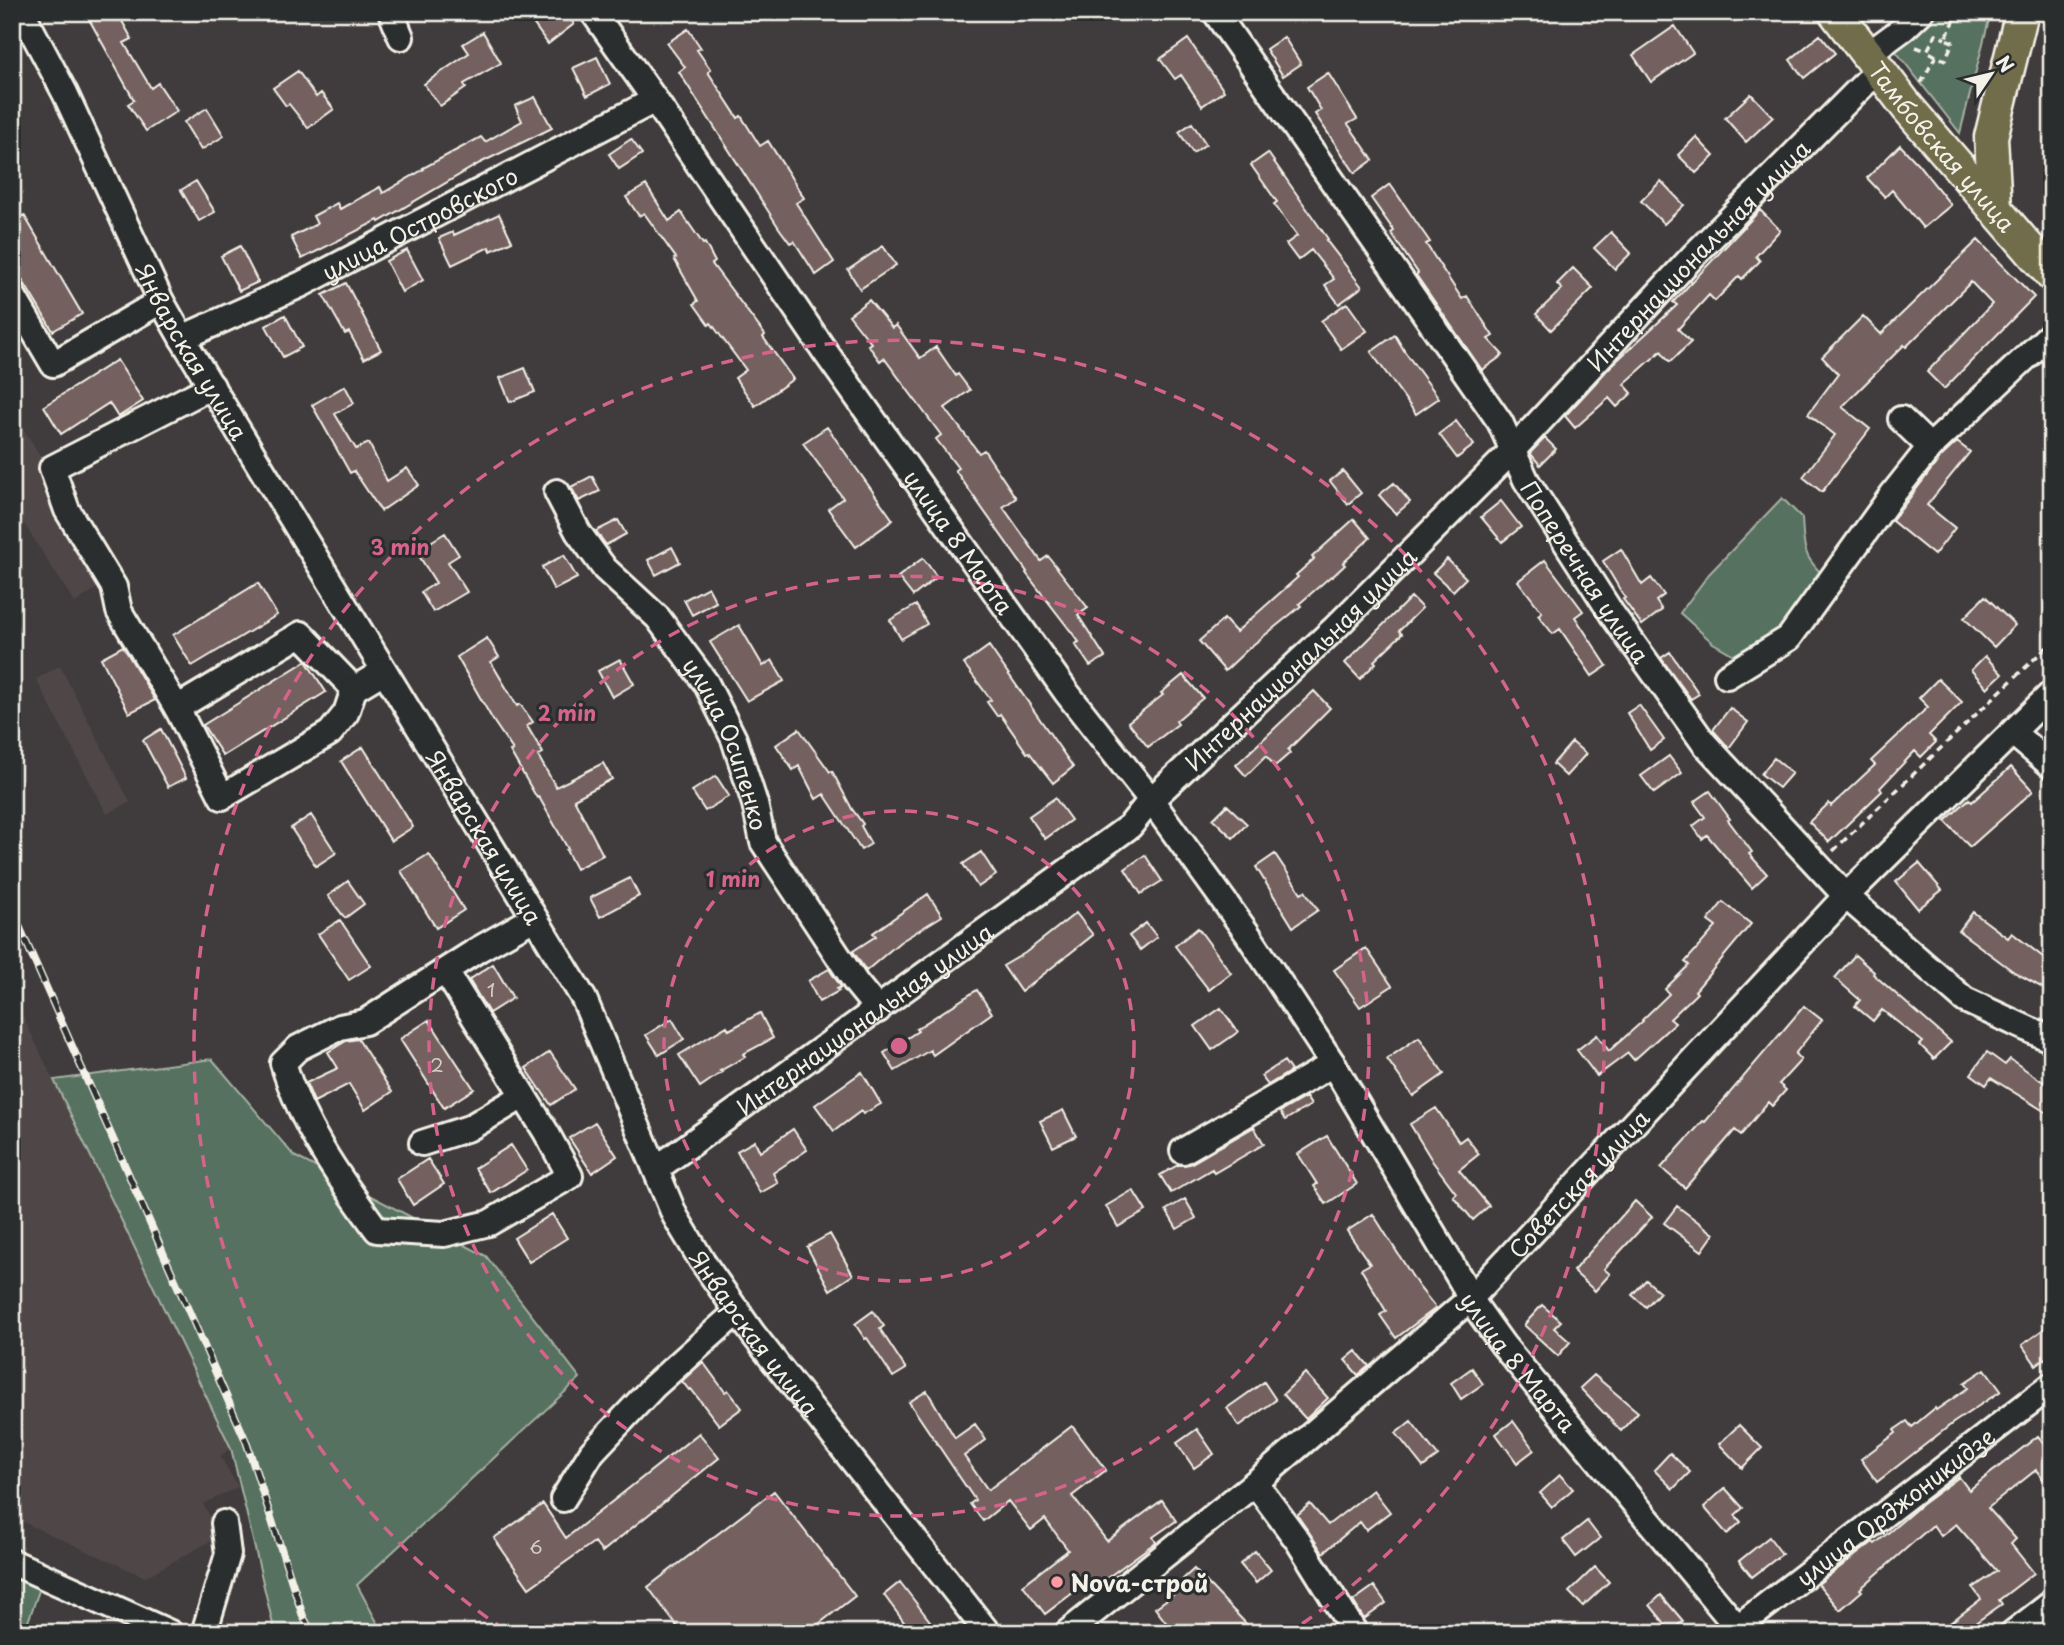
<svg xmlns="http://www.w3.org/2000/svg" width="2064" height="1645" viewBox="0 0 2064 1645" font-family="'Playpen Sans',sans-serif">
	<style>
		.built { fill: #4f4747 }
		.green { fill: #57715f; stroke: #a6b1a4; stroke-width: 2 }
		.building { fill: #73605f; stroke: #f4f1e8; stroke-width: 2 }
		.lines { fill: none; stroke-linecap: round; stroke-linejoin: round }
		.minor-casing { stroke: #f4f1e8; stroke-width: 30 }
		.major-casing { stroke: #f4f1e8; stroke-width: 37 }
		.path { stroke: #f4f1e8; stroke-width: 3.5; stroke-dasharray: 7 5; stroke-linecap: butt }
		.minor { stroke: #2a2d2e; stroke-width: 24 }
		.major { stroke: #716d4b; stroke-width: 32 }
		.rail-casing { stroke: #f4f1e8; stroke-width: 8 }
		.rail { stroke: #2a2d2e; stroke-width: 5; stroke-dasharray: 16; stroke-linecap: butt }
		.ring { fill: none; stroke: #d4648c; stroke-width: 3.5; stroke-dasharray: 12 9 }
		.poi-dot { fill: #ff9aa2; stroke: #2a2d2e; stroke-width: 2.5 }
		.labels { text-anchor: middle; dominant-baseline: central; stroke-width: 6; stroke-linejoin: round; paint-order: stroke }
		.number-label { font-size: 19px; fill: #d4cdc6 }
		.street-label { font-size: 23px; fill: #f4f1e8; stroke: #2a2d2e }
		.poi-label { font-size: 23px; font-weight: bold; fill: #f4f1e8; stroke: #2a2d2e; text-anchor: start }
		.centre { fill: #d4648c; stroke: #2a2d2e; stroke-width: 3.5 }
		.ring-label { font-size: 21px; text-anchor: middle; font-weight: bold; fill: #d4648c; stroke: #2a2d2e; stroke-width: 6; stroke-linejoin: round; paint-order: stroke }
	</style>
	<rect width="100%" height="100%" fill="#403c3d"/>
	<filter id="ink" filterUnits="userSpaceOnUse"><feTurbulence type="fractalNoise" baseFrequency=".0143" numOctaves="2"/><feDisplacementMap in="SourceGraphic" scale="14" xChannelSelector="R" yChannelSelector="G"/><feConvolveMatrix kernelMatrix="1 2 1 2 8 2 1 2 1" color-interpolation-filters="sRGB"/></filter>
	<g filter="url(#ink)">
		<path class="built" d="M12,410L45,464L104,583L75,603L12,505Z
			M60,666L130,802L107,814L36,679Z
			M12,994L231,1448L220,1456L238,1487L203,1504L220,1536L145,1577L12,1517Z"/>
		<path class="green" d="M1926,12H1991L1960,133L1891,45Z
			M1782,498L1802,518C1804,553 1804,558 1830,582L1748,663L1713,643L1680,613L1709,574Z
			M212,1059L294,1156L486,1256L580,1378L357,1585L383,1633H275L231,1448L54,1080Z
			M12,1576L41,1585L24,1633H12Z"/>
		<path class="building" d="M85,12H117L132,39L124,43L151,88L158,83L177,111L146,131L128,104L134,100Z
			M525,12H565L574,24L548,44Z
			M1675,26L1693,53L1651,82L1633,55Z
			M688,29L701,48L697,50L711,70L708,72L738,118L741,116L760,146L768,141L804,198L796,203L834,262L816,275L794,241L790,243L779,228L679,72L685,67L667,43Z
			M483,32L501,63L464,84L466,88L440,106L424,84L469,53L463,44Z
			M1820,35L1835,53L1804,78L1790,60Z
			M1284,37L1301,64L1283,76L1266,49Z
			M1188,39L1224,91L1202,106L1181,75L1175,79L1160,59Z
			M597,57L610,84L587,96L573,68Z
			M298,71L316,97L321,93L334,109L308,128L289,104L286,106L273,88Z
			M1328,73L1357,119L1348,124L1373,160L1355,173L1315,114L1321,110L1307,87Z
			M1751,94L1773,117L1746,142L1725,118Z
			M535,97L552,128L480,163L379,222L378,220L302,259L291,237L317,224L313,216L337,203L340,209L380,187L383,193L424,169L423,168L481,137L485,142L522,121L515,106Z
			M207,108L224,136L201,150L184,122Z
			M1192,123L1206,144L1193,153L1179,132Z
			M1696,137L1714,156L1696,173L1678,155Z
			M631,139L642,154L619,169L609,154Z
			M1900,145L1918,164L1951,205L1923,228L1892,190L1885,197L1867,178Z
			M1268,153L1328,239L1326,240L1362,287L1339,304L1325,285L1334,279L1311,250L1298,260L1286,244L1297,236L1274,204L1277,202L1251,165Z
			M196,181L215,212L199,221L181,190Z
			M1661,181L1684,205L1664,224L1641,201Z
			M1390,184L1430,242L1426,244L1462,299L1467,296L1493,336L1488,339L1503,355L1482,370L1416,275L1418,273L1391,233L1394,231L1371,198Z
			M646,185L669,221L681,212L703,244L705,243L715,262L712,264L765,335L763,337L793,379L755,406L735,378L746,370L711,323L709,325L694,304L698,301L674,259L676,258L644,213L639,216L626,197Z
			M1760,210L1780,230L1756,256L1760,261L1742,279L1739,276L1715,301L1709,295L1678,329L1691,342L1670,362L1661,351L1624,384L1632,393L1617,407L1609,398L1575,428L1565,416L1610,367L1677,305L1673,302Z
			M499,214L512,241L491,251L489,247L452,265L439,238L453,232L454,235Z
			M24,215L82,314L53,331L12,263V222Z
			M1611,232L1631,253L1615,269L1594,248Z
			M1978,240L2034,297L1944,389L1927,372L1992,304L1971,282L1906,347L1904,345L1842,407L1870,429L1822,492L1803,477L1835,435L1808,414L1838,374L1822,357L1863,316L1881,334Z
			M240,246L258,282L239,291L221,256Z
			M883,246L896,265L860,289L848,270Z
			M407,250L423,280L402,292L386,261Z
			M1573,268L1593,288L1551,330L1536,314L1562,289L1557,284Z
			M346,283L381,350L364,359L349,332L345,334L323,295Z
			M869,300L892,328L896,325L920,358L936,347L956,376L958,374L970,390L945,408L979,453L984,450L1016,498L1003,507L1041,561L1048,556L1088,608L1078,615L1105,657L1090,666L1075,644L1079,642L1026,573L1027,572L955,470L958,468L936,439L941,435L884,358L880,361L868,345L871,343L849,315Z
			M1347,303L1367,331L1341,349L1321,321Z
			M285,315L302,347L283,357L266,326Z
			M1395,335L1405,352L1439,398L1416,414L1371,352Z
			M117,360L143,401L118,417L109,403L61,434L44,406Z
			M525,368L535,392L510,402L500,378Z
			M345,386L354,403L335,414L356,449L369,443L387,481L407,468L419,485L381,511L354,471L350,473L312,405Z
			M1456,421L1474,445L1457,458L1439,434Z
			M827,427L893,520L856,547L828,509L843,498L803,443Z
			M1545,438L1556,449L1540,465L1530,453Z
			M1957,442L1970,452L1927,505L1955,528L1934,555L1892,521L1941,457Z
			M1343,471L1361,493L1348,504L1330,481Z
			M592,476L600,491L579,501L571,487Z
			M1394,483L1410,502L1396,514L1379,495Z
			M1501,501L1521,527L1502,542L1481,517Z
			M1354,519L1370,538L1343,563L1345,565L1332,577L1331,576L1299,604L1301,606L1249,648L1225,671L1199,641L1224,619L1236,632L1298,577L1296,575L1314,559L1312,557Z
			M618,520L626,534L606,545L596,531Z
			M445,533L459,555L448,562L467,592L433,612L421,592L436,583L416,551Z
			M672,547L680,562L656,575L648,560Z
			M1621,549L1642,585L1651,578L1664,595L1656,601L1662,610L1642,625L1623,599L1625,598L1603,561Z
			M564,555L577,578L554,590L542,567Z
			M923,558L937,577L913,596L898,577Z
			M1447,559L1466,578L1453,591L1433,573Z
			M1545,560L1583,611L1575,617L1607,666L1592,676L1560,629L1553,634L1538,615L1542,612L1518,581Z
			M258,583L277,615L192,666L173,635Z
			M708,587L716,602L692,615L684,600Z
			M1985,596L2015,625L1994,647L1964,618Z
			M1411,597L1422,608L1399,631L1402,634L1374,661L1376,663L1360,679L1345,663Z
			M916,605L927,624L901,639L890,620Z
			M739,625L763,666L772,660L784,681L747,701L710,642Z
			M487,638L499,657L491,662L517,706L520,704L533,722L527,726L543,753L538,756L556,787L603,763L612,779L574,799L603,855L576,869L566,850L568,849L539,797L537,798L510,751L513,750L494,722L457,657Z
			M123,646L155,700L129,713L101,658Z
			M989,646L1073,767L1053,783L1029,752L1027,753L1000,714L997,716L987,702L991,700L964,664Z
			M1670,652L1699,694L1691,699L1661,658Z
			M1985,656L2002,674L1987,688L1971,670Z
			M620,659L634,684L612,697L598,671Z
			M306,661L326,692L223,756L203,725Z
			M1183,675L1203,698L1176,721L1178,724L1148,747L1128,722L1163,695L1161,693Z
			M1938,679L1962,702L1929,735L1936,742L1921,757L1915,751L1880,788L1882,791L1829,842L1809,822L1829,803L1831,806L1875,765L1871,761L1928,707L1919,698Z
			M1314,691L1330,708L1288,750L1290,753L1275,766L1266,756L1246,776L1236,765Z
			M1639,705L1664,740L1650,750L1627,713Z
			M1730,708L1748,722L1729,748L1713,730Z
			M161,729L186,778L168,787L143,740Z
			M799,729L830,772L832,771L852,809L863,824L861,826L871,844L861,850L824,794L816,799L799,766L793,770L776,745Z
			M1572,742L1586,754L1566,776L1553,764Z
			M363,747L413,827L391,841L341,761Z
			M1669,756L1682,773L1654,793L1641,776Z
			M1774,758L1792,773L1779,788L1761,774Z
			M2011,767L2033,791L1970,847L1945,821L1969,799L1972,802Z
			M716,776L729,796L705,811L692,791Z
			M1710,791L1730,819L1728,820L1752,852L1749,854L1767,874L1752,888L1707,835L1702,839L1693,826L1705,817L1694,802Z
			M1055,798L1071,820L1045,839L1029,816Z
			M1227,805L1247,824L1233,838L1213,819Z
			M311,815L336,853L316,866L291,828Z
			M981,852L996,875L978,887L963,864Z
			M429,854L464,910L436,928L401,871Z
			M1275,854L1301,893L1305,891L1318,910L1293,927L1256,867Z
			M1145,855L1162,881L1141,894L1125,869Z
			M1919,863L1942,890L1918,909L1896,882Z
			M630,878L639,896L600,917L590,898Z
			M348,881L364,904L345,918L328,896Z
			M928,894L942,916L900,942L866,971L853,951L876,936L873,933Z
			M1723,902L1751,924L1695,991L1697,993L1670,1019L1675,1023L1634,1060L1628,1053L1597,1076L1577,1050L1597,1035L1609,1051L1643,1021L1642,1020L1669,994L1665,989L1689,965L1685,962L1716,927L1708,921Z
			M1973,912L2008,938L2012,933L2052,964V993L2014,972L1959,931Z
			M1076,913L1093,935L1021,992L1003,966L1025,953Z
			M340,920L371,966L349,980L318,934Z
			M1146,923L1157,937L1140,950L1129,936Z
			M1198,928L1231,973L1209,990L1175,946Z
			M1366,948L1392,986L1360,1007L1334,970Z
			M1855,955L1874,972L1873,974L1951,1042L1934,1059L1920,1045L1923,1042L1882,1010L1873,1021L1855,1006L1860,1000L1835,978Z
			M493,964L513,998L489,1013L469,980Z
			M829,969L841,987L837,989L839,991L819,1002L808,981Z
			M977,990L992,1013L933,1055L930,1050L895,1071L884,1053L918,1031L916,1029Z
			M1804,1006L1822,1020L1795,1054L1801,1060L1779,1084L1786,1090L1772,1106L1768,1102L1741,1135L1735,1130L1685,1188L1661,1168L1703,1121L1705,1122Z
			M1221,1008L1238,1032L1212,1050L1195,1026Z
			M760,1013L773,1038L743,1054L745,1057L720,1071L722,1072L700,1087L679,1055L727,1026L729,1030Z
			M672,1019L684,1039L659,1055L646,1035Z
			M429,1020L474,1089L444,1108L400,1039Z
			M1419,1037L1444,1074L1413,1096L1387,1059Z
			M358,1039L392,1092L365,1110L349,1084L314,1102L306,1083L338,1068L328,1052L346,1041Z
			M550,1052L575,1089L551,1105L526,1068Z
			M1987,1052L2005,1065L2010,1059L2052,1088V1116L1991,1078L1986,1085L1971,1074Z
			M1284,1061L1291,1071L1268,1085L1261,1076Z
			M862,1072L881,1104L863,1114L861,1111L834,1131L815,1105Z
			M1306,1097L1311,1105L1285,1120L1280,1112Z
			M1436,1108L1459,1142L1466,1137L1479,1154L1459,1170L1489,1206L1473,1220L1453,1196L1456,1193L1433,1162L1410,1124Z
			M1063,1110L1076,1136L1053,1147L1040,1121Z
			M595,1122L617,1156L592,1173L569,1138Z
			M1254,1127L1264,1144L1214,1173L1212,1169L1171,1193L1160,1175L1178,1165L1190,1164Z
			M793,1129L807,1150L773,1173L778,1183L760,1193L737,1151L755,1141L760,1152Z
			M1327,1136L1357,1184L1326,1204L1314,1186L1317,1184L1298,1154Z
			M511,1145L527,1170L491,1193L475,1168Z
			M428,1159L444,1184L413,1205L397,1179Z
			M1133,1190L1146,1211L1118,1227L1106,1206Z
			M1185,1199L1196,1218L1177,1229L1166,1210Z
			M1635,1201L1652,1217L1604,1269L1610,1274L1595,1291L1573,1271Z
			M1677,1206L1714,1234L1702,1251L1664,1223Z
			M552,1214L567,1238L529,1262L514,1238Z
			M1373,1214L1419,1287L1436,1308L1396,1338L1380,1315L1386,1311L1361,1269L1370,1264L1347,1231Z
			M830,1234L853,1275L830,1290L807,1247Z
			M1646,1280L1660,1292L1646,1307L1632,1295Z
			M1542,1305L1561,1321L1554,1328L1570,1342L1558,1356L1524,1325Z
			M873,1311L884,1326L880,1329L906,1369L893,1377L867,1338L865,1339L855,1324Z
			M2052,1323V1353L2036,1365L2022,1345Z
			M1356,1351L1369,1366L1358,1375L1345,1360Z
			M703,1362L725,1392L728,1390L742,1408L719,1425L691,1389L689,1390L682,1381Z
			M1472,1368L1483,1384L1461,1399L1451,1383Z
			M1985,1369L2001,1391L1953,1423L1877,1482L1861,1459L1896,1433L1894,1430L1907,1421L1912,1427L1935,1408L1936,1410L1968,1388L1964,1383Z
			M1305,1373L1328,1398L1306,1419L1283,1394Z
			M1594,1375L1638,1412L1621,1431L1580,1388Z
			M1264,1382L1276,1400L1239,1426L1227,1408Z
			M927,1391L955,1438L975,1424L986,1440L964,1456L988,1490L1072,1426L1106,1470L1072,1496L1107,1541L1162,1500L1176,1521L1153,1537L1156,1542L1096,1586L1091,1579L1045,1614L1023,1585L1068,1550L1045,1519L1031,1530L1008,1501L983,1521L970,1504L975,1500L909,1402Z
			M1411,1421L1438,1456L1423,1467L1396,1433Z
			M1513,1421L1534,1450L1517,1463L1496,1434Z
			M1739,1425L1762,1448L1742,1468L1719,1444Z
			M1197,1429L1214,1454L1194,1468L1177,1443Z
			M699,1433L719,1458L602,1552L594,1542L529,1588L494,1538L543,1504L566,1538Z
			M2038,1436L2052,1453V1472L2043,1479L2036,1470L1988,1508L2016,1539L2011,1544L2034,1573L1999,1600L2002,1604L1971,1626L1976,1633H1937L1981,1599L1973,1588L1997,1571L1956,1524L1941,1536L1933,1525L1860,1589L1862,1591L1840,1610L1818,1584L1873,1542L1875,1544L1921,1505L1959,1477L1969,1490Z
			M1670,1453L1690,1472L1673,1489L1654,1470Z
			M1560,1475L1573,1489L1552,1507L1540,1493Z
			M1725,1488L1743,1508L1735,1515L1741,1522L1727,1534L1704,1507Z
			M1373,1490L1390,1512L1366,1530L1360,1522L1323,1553L1297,1515L1310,1504L1328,1525Z
			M774,1491L855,1596L807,1633H682L648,1587Z
			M1587,1521L1600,1538L1576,1557L1563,1540Z
			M1769,1537L1782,1554L1752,1577L1739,1561Z
			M1255,1551L1271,1570L1256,1583L1240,1564Z
			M1595,1567L1609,1582L1583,1606L1569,1592Z
			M1194,1569L1255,1633H1174L1155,1608L1188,1584L1183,1579Z
			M900,1582L933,1625L923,1633H912L884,1595Z
			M1374,1586L1386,1603L1364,1619L1353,1601Z
			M1661,1595L1683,1621L1671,1631L1650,1605Z"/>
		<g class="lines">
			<defs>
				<g id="minor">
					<path id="s1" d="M22,12L65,93L161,301L182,338L584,999L675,1216L702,1261L753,1334L988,1633"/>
					<path d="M391,12L401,37"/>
					<path id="s2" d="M593,12L655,100L826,353L1067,693L1151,800L1247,933L1333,1064L1462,1282L1470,1299L1503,1345L1742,1633"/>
					<path id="s3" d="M1215,12L1500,422L1526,480L1612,614L1704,743L1846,896L1965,1000L2052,1040"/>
					<path d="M1866,56L1904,28L1921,12"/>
					<path d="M12,294L53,364L161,301"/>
					<path id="s4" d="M182,338L302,284L655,100"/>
					<path d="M212,386L52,468L67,510L114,587L119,611L177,708L301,634L354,689L384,671"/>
					<path d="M1901,419L1930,447L2052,333"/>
					<path id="s5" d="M557,492L578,532L605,569L658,618L706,683L734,739L755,804L763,842L856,983L878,1010"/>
					<path d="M1727,676L1789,638L1892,495L1930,447"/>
					<path d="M177,708L222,797L330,733L346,713L354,689"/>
					<path d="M2013,733L2052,766"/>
					<path d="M446,972L546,1132L570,1176L489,1223L444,1234L377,1230C339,1178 302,1126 283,1063L298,1048L340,1027L365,1022L479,949L534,918"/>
					<path d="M422,1143L469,1128L523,1096"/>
					<path d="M1183,1151L1333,1064"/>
					<path id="s6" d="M656,1169L1130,826L1151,800L1334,629L1513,450L1695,254L1878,70"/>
					<path d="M1255,1483L1298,1541L1355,1633"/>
					<path d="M563,1499L592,1452L654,1386L738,1311"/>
					<path d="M12,1562L170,1633"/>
					<path id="s7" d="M1738,1627L2052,1385"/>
					<path d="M204,1633L228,1554L224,1523"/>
					<path id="s8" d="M1067,1633L1255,1483L1470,1299L1846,896L2052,693"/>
					<path d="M2013,1633L2052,1603"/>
				</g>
				<g id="major">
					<path id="s9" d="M1835,12L1908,108L2052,275"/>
					<path d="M1995,209L1991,137L2022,12"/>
				</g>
			</defs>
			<use href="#minor" class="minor-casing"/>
			<use href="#major" class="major-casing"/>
			<path class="path" d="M1916,47L1927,51
				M1936,56L1927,51L1936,34L1945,39
				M1921,83L1936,56L1945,60L1953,42L1945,39L1959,12
				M1833,851L2052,642"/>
			<use href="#minor" class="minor"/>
			<use href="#major" class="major"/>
			<defs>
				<path id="rail" d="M12,910L246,1441L303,1616L312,1633"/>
			</defs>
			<use href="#rail" class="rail-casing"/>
			<use href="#rail" class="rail"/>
		</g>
	</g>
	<g class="ring">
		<circle cx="899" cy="1046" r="235"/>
		<circle cx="899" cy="1046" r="470"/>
		<path d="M505 1630A705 705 0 1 1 1293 1630"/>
	</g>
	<circle class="poi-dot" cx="1057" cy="1582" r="7"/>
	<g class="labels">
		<g class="number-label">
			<text x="491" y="989">1</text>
			<text x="437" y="1064">2</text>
			<text x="536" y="1546">6</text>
		</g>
		<g class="street-label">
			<text stroke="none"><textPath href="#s9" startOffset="172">Тамбовская улица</textPath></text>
			<text stroke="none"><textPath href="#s4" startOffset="264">улица Островского</textPath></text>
			<text stroke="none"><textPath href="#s6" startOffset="1391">Интернациональная улица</textPath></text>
			<text stroke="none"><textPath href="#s1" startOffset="380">Январская улица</textPath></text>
			<text stroke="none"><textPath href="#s2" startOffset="644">улица 8 Марта</textPath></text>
			<text stroke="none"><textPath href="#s3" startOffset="672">Поперечная улица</textPath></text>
			<text stroke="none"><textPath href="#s6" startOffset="824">Интернациональная улица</textPath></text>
			<text stroke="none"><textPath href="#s5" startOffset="308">улица Осипенко</textPath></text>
			<text stroke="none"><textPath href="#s1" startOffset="947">Январская улица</textPath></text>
			<text stroke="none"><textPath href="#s6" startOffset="257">Интернациональная улица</textPath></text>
			<text stroke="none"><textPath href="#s8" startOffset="682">Советская улица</textPath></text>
			<text stroke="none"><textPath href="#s1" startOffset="1514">Январская улица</textPath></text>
			<text stroke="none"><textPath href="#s2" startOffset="1638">улица 8 Марта</textPath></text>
			<text stroke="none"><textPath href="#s7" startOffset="198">улица Орджоникидзе</textPath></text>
		</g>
		<g class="poi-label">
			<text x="1071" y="1582">Nova-строй</text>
		</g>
	</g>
	<circle cx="899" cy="1046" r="10" class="centre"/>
	<g class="ring-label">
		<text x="400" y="555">3 min</text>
		<text x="567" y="721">2 min</text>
		<text x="733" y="887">1 min</text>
	</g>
	<rect width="2064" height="1645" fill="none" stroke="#2a2d2e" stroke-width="42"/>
	<rect x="21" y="21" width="2022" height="1603" fill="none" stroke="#f4f1e8" stroke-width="2.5" filter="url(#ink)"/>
	<g transform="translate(1991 74) rotate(55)" stroke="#2a2d2e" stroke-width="5" paint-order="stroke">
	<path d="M0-5L12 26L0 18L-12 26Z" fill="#f4f1e8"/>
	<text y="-10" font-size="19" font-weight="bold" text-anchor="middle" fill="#f4f1e8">N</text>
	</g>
</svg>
